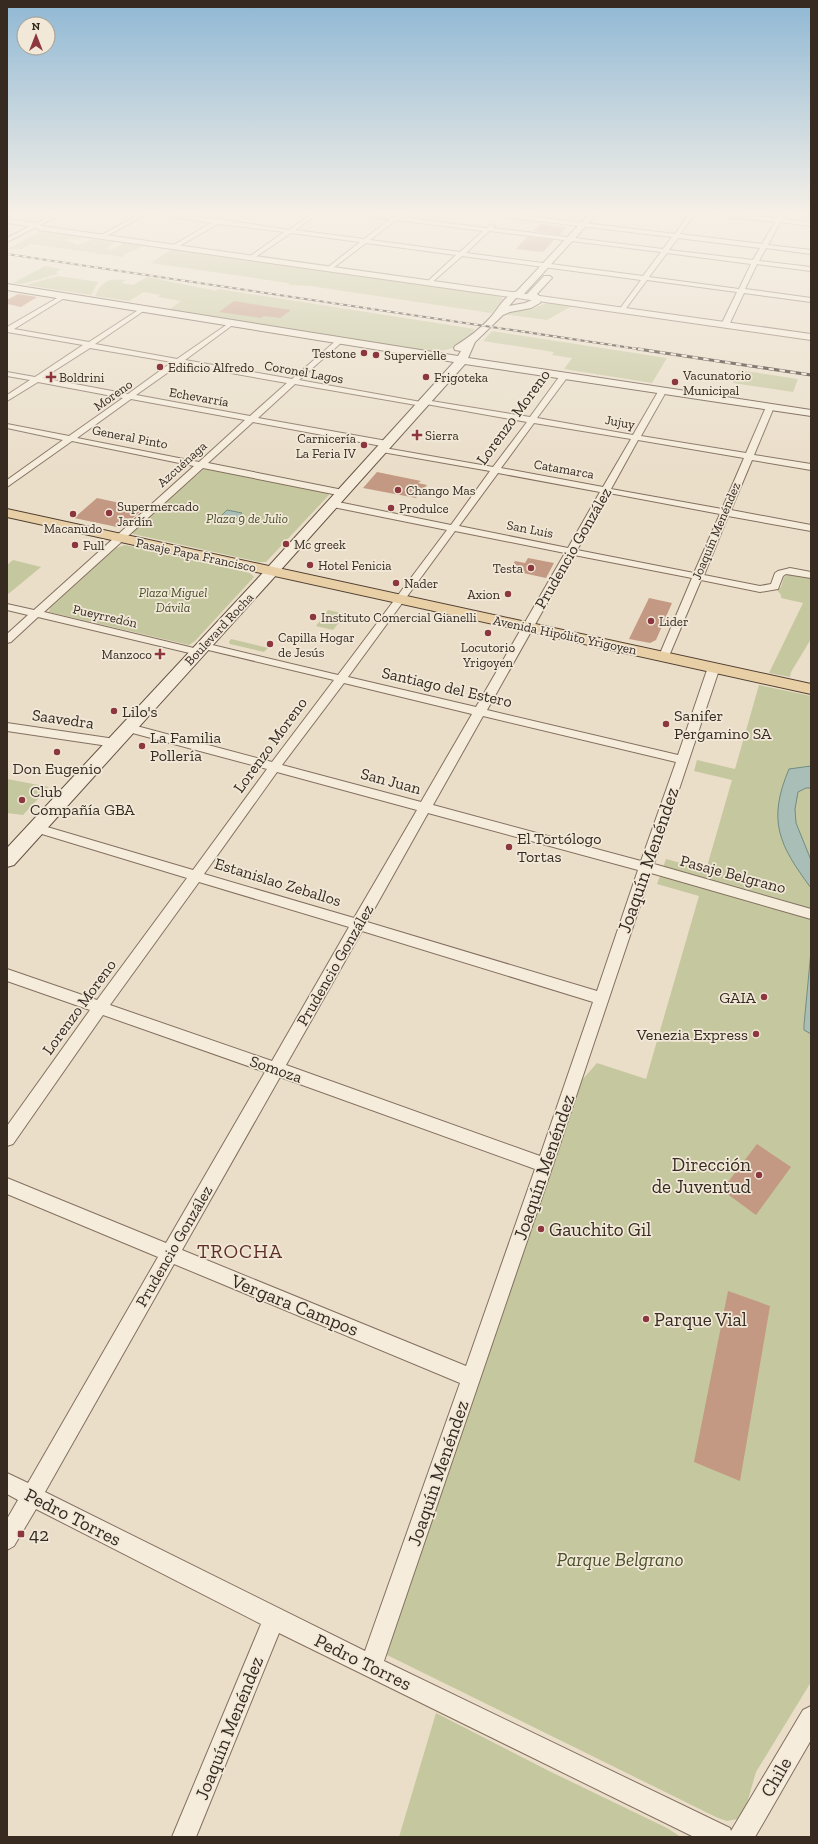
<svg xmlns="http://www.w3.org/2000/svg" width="818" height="1844" viewBox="0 0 818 1844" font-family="'Zilla Slab',serif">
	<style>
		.green { fill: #c5c79e }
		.water { fill: #a9beb7; stroke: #718c83 }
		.building { fill: #c39983 }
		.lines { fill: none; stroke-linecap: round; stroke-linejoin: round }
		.minor-casing { stroke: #847060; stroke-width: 2 }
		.tertiary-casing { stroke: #847060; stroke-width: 2 }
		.secondary-casing { stroke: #665243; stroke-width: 2 }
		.primary-casing { stroke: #524033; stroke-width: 2 }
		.minor { fill: #f5ecdb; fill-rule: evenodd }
		.tertiary { fill: #f5ecdb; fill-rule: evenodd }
		.secondary { fill: #f5ecdb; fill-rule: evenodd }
		.primary { fill: #e8cfa6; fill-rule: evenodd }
		.rail-far1-casing { stroke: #362a21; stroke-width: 2 }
		.rail-casing { stroke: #362a21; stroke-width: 3 }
		.rail-far1 { stroke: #f2e8d8; stroke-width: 1.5; stroke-dasharray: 4; stroke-linecap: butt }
		.rail { stroke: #f2e8d8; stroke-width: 2; stroke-dasharray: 5.5; stroke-linecap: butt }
		.poi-dot { fill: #8c373d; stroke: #f2e8d8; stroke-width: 1.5 }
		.labels { text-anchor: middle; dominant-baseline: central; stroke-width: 3.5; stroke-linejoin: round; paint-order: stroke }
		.far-poi-label { font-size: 13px; fill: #362a21; stroke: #f2e8d8; text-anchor: start }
		.far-street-label { font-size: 13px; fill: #362a21; stroke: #f2e8d8 }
		.far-park-label { font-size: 13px; font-style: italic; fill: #49502a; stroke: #f2e8d8 }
		.street-label { font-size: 16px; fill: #362a21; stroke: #f2e8d8 }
		.poi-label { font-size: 16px; fill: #362a21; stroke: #f2e8d8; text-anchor: start }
		.near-street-label { font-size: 19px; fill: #362a21; stroke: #f2e8d8 }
		.near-poi-label { font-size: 19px; fill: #362a21; stroke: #f2e8d8; text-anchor: start }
		.near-park-label { font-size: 19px; font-style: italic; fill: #49502a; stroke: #f2e8d8 }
		.near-neighbourhood-label { font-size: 20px; letter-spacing: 1px; fill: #5e2e26; stroke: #f2e8d8 }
	</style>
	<rect width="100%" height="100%" fill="#eadec9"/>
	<path class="green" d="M47,230L86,235L78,240L67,239L65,241L72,242L77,245L95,239L116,242L106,249L111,250L124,243L143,246L133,251L123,254L125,256L124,257L30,244L21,249H7L40,232Z
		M174,248L492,293L501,297L504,300L491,313L310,286L290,285L288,283L151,263Z
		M45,266L61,269L56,272L58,274L22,284L13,283Z
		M58,276L98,282L91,295L26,285Z
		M147,277L216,291L218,289L475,329C457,348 454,351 427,351L169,310L181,301L158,297L160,295L144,292L129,301L95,296C102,281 108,278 126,280L121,283L133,285Z
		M547,303L572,306L547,320L503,314L506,312L531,309Z
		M492,331L517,335L667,358L652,383L564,369L572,358L552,355L554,352L483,341Z
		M739,370L798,379L793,392L733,383Z
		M204,469L326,492L329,495L266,562H259L133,534V531Z
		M125,545L250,573L254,577L195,641L189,645L49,612L50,608L116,548Z
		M13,560L41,567L7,595V565Z
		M789,574L811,578V639L791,672L790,677L769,673L803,603L781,598V595L777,590L781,587L784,577Z
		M328,610L346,614L333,630L316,626Z
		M231,639L268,648L264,652L230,644L229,642Z
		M759,685L811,696V1682L756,1772L745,1810L738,1819L727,1821L718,1818L387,1655L393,1635L392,1632L399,1618L422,1549V1543L582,1080L597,1063L646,1079L699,896L657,884L666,859L706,870L732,780L694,771L697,760L735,769Z
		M7,779L49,787L23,815L7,813Z
		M436,1713L549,1771L667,1828L681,1837H399Z"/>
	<path class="water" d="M227,510L242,513L231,524L216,521Z
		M811,766V788H806L798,792L795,809L796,823L811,860V888C779,845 767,821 789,769Z
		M811,951V1034L804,1030V1025Z"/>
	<path class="building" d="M541,224L564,227L566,228L559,235L533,231Z
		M527,237L554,240L543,252L516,249Z
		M18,294L37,297L21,307L7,304V300Z
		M234,301L264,306L291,310L280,318L264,316L261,318L219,312Z
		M377,472L421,481L418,483L427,485L416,498L363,488Z
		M97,498L106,500L144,508L124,526L117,527L74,518Z
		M528,558L554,563L546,578L509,570L515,561L525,563Z
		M649,598L672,603L656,640L650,643L629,639Z
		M757,1144L791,1167L756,1215L722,1190Z
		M728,1291L770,1306L740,1481L694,1462Z"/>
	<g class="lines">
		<defs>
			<path id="minor" d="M54,214H61L7,242V238L30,226L7,223V219L36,223Z
				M140,214H147L103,238L98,237Z
				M154,214H169L218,219L289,230L311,214H318L295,230L364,239L390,219L361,216L358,214L394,216L397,214H401L400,217L487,228L492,224L495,226L493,228L663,249L672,237L496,216L493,214H510L675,234L689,214H695L680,234L762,244L775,222L720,216L717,214H735L777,218L779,214H785L782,219L811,222V226L780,222L768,245L811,250V254L766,248L759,261L811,267V271L757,264L745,289L811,298V302L744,293L729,325L725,327L721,325L737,292L647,280L624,311L622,312L619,310L641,280L462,256L429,285L426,283L427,282L456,255L366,243L329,271L326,269L327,268L360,242L291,233L251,260L248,258L249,257L284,232L218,224L174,249L171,247L172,246L211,223ZM396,220L483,231L460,252L370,240ZM489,231L661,252L643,276L466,253ZM678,238L760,248L753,260L669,250ZM667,253L751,264L739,289L649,277Z
				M64,294L66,295V297L14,329L89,342L143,307L145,308V310L95,344L177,359L232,321L234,322V324L185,360L292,379L339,338L343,340L342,342L299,380L421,402L425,400L530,417L562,373H565L569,375L537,418L633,435L659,390L663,388L667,390L641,436L746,453L766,407L770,405L774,407L754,455L811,464V470L752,460L731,510L811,525V531L728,516L704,575L760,586L771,584L775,573L778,571L790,568L811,572V578L786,574L783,576L778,589L760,592L701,580L669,656L664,659L659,656L692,578L574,555L487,710L678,755L708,667L710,665H718L720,667L654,864L811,909V919L651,873L553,1165L384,1661L730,1828L731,1831L803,1710L811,1706V1740L755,1837H694L279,1633L196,1837H172L261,1624L36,1509L14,1546L7,1550V1519L18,1500L7,1494V1473L28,1483L158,1257L7,1194V1178L166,1243L265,1072L103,1015L13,1144L7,1146V1126L90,1010L7,981V969L97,1000L187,878L32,831L31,828L32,825L37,824L193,870L267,769L125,731L123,728L125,725L129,724L272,762L334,680L200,648L199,646L200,644L204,643L338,675L447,530L333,507L330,506L328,504L330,502L333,501L451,525L490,471L382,452L378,449L379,447L493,467L527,422L426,404L422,406L295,384L258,418L387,441L391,444L387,447L253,422L208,463L343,490L347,493L346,495L343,496L203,468L44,612L202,650L203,652L202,654L198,655L38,617L11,642L7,643V634L28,615L7,610V604L34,610L194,466L72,441L7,487V480L63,440L7,428V424L69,436L123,398L38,382L7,401V395L30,380L7,376V372L35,377L83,345L7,332V327ZM90,348L172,362L128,394L43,378ZM180,364L287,383L250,416L136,395ZM131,399L245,420L199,462L77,438ZM534,423L631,439L603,487L501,468ZM638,440L744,458L722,509L611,489ZM498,473L600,492L568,548L459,526ZM609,493L720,514L694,573L577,550ZM455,531L565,553L476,707L348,677ZM344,683L472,714L421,802L282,765ZM483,716L676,762L641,861L433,805ZM277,772L417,810L354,918L204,874ZM428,813L638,870L597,991L367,922ZM199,882L349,927L272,1061L110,1005ZM362,931L593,1002L540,1156L286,1065ZM280,1077L535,1169L466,1366L182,1250ZM174,1264L460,1383L365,1651L45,1492Z
				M7,723L115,739L119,740L121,743L119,746L115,747L7,731Z"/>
			<path id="tertiary" d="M34,223H40L41,226L811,334V340L39,230L33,225Z"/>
			<path id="secondary" d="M589,214H597L523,295L516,298L509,306L525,303L532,300L526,295L528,293L544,276H550L552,278L550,280L537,294L542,298L540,303L531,308L510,312L503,315L475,342L468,358L811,410V416L465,364L269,583L14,865L7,867V848L259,577L454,362L7,290V284L458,356L461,351L455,350L454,348L455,346C468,338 480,329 490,318C499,308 504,296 517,291Z"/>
			<path id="primary" d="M7,509L811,684V694L7,517Z"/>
		</defs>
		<use href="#minor" class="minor-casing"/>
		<use href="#tertiary" class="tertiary-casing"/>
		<use href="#secondary" class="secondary-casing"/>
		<use href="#primary" class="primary-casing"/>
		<use href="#minor" class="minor"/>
		<use href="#tertiary" class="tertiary"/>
		<use href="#secondary" class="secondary"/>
		<use href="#primary" class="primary"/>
		<defs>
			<path id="rail-far1" d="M7,254L645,350"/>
			<path id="rail" d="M638,349L811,375"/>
		</defs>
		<use href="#rail-far1" class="rail-far1-casing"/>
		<use href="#rail" class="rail-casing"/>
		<use href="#rail-far1" class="rail-far1"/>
		<use href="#rail" class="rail"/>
	</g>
	<linearGradient id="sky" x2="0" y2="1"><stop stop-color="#8fb8d4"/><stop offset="0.45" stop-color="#f6f0e7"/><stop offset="1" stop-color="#f6f0e7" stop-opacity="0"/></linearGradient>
	<rect width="818" height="472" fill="url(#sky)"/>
	<g class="poi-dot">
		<circle cx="364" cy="353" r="4"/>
		<circle cx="376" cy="355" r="4"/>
		<circle cx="160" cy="367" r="4"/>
		<path d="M49 371h4v4h4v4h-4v4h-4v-4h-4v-4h4z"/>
		<circle cx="426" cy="377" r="4"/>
		<circle cx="675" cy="382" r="4"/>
		<path d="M415 429h4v4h4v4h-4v4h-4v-4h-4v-4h4z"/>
		<circle cx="364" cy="445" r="4"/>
		<circle cx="398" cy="490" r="4"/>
		<circle cx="391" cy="508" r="4"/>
		<circle cx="109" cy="513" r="4"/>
		<circle cx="73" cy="514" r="4"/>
		<circle cx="286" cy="544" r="4"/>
		<circle cx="75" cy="545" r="4"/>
		<circle cx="310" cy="565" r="4"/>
		<circle cx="531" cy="568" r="4"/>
		<circle cx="396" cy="583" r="4"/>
		<circle cx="508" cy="594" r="4"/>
		<circle cx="313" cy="617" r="4"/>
		<circle cx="651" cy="621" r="4"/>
		<circle cx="488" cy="633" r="4"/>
		<circle cx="270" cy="644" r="4"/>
		<path d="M158 648h4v4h4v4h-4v4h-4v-4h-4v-4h4z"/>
		<circle cx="114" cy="711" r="4"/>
		<circle cx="666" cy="724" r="4"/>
		<circle cx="142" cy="746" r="4"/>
		<circle cx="57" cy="752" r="4"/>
		<circle cx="22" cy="800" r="4"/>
		<circle cx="509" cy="847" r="4"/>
		<circle cx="764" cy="997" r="4"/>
		<circle cx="756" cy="1034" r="4"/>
		<circle cx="759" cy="1175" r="4"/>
		<circle cx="541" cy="1229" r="4"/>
		<circle cx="646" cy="1319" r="4"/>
		<rect x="17" y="1530" width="8" height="8" rx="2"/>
	</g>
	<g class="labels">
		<g class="far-poi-label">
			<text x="356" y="353" text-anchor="end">Testone</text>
			<text x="384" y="355">Supervielle</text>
			<text x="168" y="367">Edificio Alfredo</text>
			<text x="683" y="375">Vacunatorio<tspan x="683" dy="15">Municipal</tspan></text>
			<text x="59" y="377">Boldrini</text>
			<text x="434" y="377">Frigoteka</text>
			<text x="425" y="435">Sierra</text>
			<text x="356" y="438" text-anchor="end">Carnicería<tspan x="356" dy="15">La Feria IV</tspan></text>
			<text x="406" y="490">Chango Mas</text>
			<text x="117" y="506">Supermercado<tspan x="117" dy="15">Jardín</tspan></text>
			<text x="399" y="508">Produlce</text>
			<text x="73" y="528" text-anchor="middle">Macanudo</text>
			<text x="294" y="544">Mc greek</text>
			<text x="83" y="545">Full</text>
			<text x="318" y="565">Hotel Fenicia</text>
			<text x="523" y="568" text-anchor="end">Testa</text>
			<text x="404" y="583">Nader</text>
			<text x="500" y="594" text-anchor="end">Axion</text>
			<text x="321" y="617">Instituto Comercial Gianelli</text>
			<text x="659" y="621">Lider</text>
			<text x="278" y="637">Capilla Hogar<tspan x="278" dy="15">de Jesús</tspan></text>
			<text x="488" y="647" text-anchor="middle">Locutorio<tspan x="488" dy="15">Yrigoyen</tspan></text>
			<text x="152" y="654" text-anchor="end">Manzoco</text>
		</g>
		<g class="far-street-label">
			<text transform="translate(304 372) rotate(10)">Coronel Lagos</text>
			<text transform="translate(113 395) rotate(-35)">Moreno</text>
			<text transform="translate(199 397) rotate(10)">Echevarría</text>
			<text transform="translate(620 422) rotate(10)">Jujuy</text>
			<text transform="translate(130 437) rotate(11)">General Pinto</text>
			<text transform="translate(182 464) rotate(-42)">Azcuénaga</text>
			<text transform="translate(564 469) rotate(10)">Catamarca</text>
			<text transform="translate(530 529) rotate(11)">San Luis</text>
			<text transform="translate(716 531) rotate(-67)">Joaquín Menéndez</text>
			<text transform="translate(196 555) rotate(12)">Pasaje Papa Francisco</text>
			<text transform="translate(105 616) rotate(13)">Pueyrredón</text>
			<text transform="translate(219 629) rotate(-47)">Boulevard Rocha</text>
			<text transform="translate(565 635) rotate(12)">Avenida Hipólito Yrigoyen</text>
		</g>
		<g class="far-park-label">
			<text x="247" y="518">Plaza 9 de Julio</text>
			<text x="173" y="592">Plaza Miguel<tspan x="173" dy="15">Dávila</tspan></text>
		</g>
		<g class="street-label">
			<text transform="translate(513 417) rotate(-54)">Lorenzo Moreno</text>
			<text transform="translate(573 548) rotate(-60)">Prudencio González</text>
			<text transform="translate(447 687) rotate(13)">Santiago del Estero</text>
			<text transform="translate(63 719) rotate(8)">Saavedra</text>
			<text transform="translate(270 745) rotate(-54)">Lorenzo Moreno</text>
			<text transform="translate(391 781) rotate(15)">San Juan</text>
			<text transform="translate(733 874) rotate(15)">Pasaje Belgrano</text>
			<text transform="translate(278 882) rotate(17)">Estanislao Zeballos</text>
			<text transform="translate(335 965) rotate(-60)">Prudencio González</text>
			<text transform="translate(79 1007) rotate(-54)">Lorenzo Moreno</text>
			<text transform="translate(276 1069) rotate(19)">Somoza</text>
			<text transform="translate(174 1246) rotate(-60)">Prudencio González</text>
		</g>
		<g class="poi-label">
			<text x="122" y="711">Lilo's</text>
			<text x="674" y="715">Sanifer<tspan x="674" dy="18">Pergamino SA</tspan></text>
			<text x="150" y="737">La Familia<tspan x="150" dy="18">Pollería</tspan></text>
			<text x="57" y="768" text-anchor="middle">Don Eugenio</text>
			<text x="30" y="791">Club<tspan x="30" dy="18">Compañía GBA</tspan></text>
			<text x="517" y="838">El Tortólogo<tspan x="517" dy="18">Tortas</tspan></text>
			<text x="756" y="997" text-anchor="end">GAIA</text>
			<text x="748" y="1034" text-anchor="end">Venezia Express</text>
		</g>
		<g class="near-street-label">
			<text transform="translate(648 860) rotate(-71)">Joaquín Menéndez</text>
			<text transform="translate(544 1167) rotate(-71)">Joaquín Menéndez</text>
			<text transform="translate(295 1305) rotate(22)">Vergara Campos</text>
			<text transform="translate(438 1473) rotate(-71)">Joaquín Menéndez</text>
			<text transform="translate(73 1517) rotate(27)">Pedro Torres</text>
			<text transform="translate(363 1662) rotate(26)">Pedro Torres</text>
			<text transform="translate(229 1728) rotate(-68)">Joaquín Menéndez</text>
			<text transform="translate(776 1777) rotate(-60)">Chile</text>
		</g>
		<g class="near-poi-label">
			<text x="751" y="1164" text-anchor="end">Dirección<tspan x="751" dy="22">de Juventud</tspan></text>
			<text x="549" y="1229">Gauchito Gil</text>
			<text x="654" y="1319">Parque Vial</text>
			<text x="29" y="1534">42</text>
		</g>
		<g class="near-park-label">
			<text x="620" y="1559">Parque Belgrano</text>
		</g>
		<g class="near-neighbourhood-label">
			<text x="240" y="1251">TROCHA</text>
		</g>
	</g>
	<rect width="818" height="1844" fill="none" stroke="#362a21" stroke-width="16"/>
	<g transform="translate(36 36)"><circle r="19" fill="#f2e8d8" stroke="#a79c8f"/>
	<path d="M0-3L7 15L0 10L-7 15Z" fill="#8c373d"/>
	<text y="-6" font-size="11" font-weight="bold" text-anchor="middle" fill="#362a21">N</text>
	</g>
</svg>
